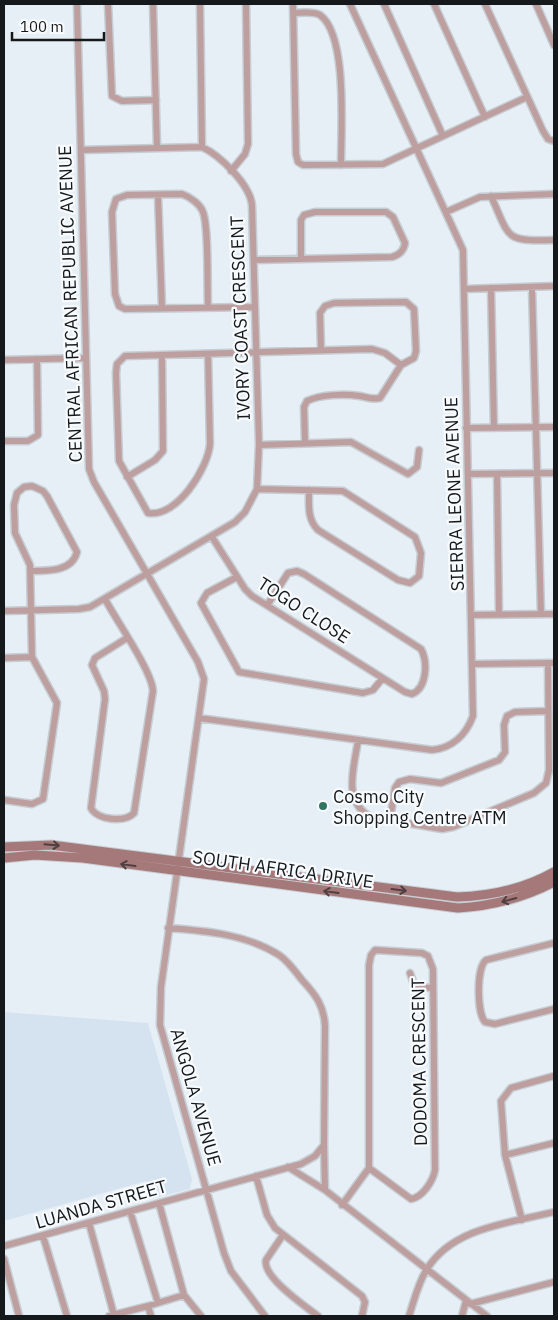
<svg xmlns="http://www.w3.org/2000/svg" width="558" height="1320" viewBox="0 0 558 1320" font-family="'IBM Plex Sans',sans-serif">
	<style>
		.built { fill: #d5e3f0 }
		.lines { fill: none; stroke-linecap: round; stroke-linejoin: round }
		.street-casing { stroke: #c6cdd3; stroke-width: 9 }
		.secondary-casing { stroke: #c6cdd3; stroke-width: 11 }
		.street { stroke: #be9f9f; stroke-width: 6 }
		.secondary { stroke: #a57879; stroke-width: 9 }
		.oneway { stroke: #4f3f41 }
		.poi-dot { fill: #337362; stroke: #f8fbfe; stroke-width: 2 }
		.labels { text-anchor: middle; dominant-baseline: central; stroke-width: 4.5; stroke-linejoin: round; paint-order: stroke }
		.street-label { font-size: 18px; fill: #16191b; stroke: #f8fbfe }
		.poi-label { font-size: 18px; fill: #16191b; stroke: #f8fbfe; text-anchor: start }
	</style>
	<rect width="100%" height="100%" fill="#e7eff6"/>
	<path class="built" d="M4,1012L148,1023L192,1179L190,1189L151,1199L146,1181L4,1221Z"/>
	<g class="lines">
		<defs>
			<path id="street" d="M77,4L89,469L94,482L198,662L204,679L161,987L160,1025L224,1253L231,1271L265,1316
				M108,4L112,96L122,101L156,100
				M153,4L157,147
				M200,4L202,147
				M293,4L296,154L298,162L303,165L383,164L527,97
				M384,4L443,136
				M434,4L485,117
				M485,4L543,131L548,139L554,141
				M536,4L554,45
				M293,13C301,13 313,11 320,15C348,35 341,132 341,165
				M231,171L245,154L248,144L246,4
				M158,195L162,308
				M491,196C511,240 504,241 554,240
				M446,212L480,197L554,194
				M254,260L392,257C399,255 404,251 405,243L393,217L386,212H315L304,215L301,220V258
				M532,287L541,614
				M491,288L494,428
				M464,289L554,286
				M208,307C207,286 209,228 203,212C200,204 190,197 182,194L127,195L116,199L112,212L115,294L119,306L125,309L254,307
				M208,354L210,444C208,468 177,518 148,513L119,461L116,373L117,364L125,356L372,349L385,353L401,365
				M4,360L85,358
				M466,428L554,427
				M4,441H28L38,435L37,359
				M305,442L304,407L307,401C321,394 345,394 360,396C367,397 372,400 380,398L401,365L414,358L416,351L414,309L406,302L334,303L325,306L320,313L321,350
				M259,445L351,442L408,474L417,467L419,450
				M468,474L554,473
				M497,475L499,614
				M127,477L155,460L163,451L162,355
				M257,489L343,491L415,537L421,553L419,576L410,583L398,580L318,530C307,519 309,505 309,490
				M212,537L245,589L252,596L405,692L412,694C427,688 428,662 421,649L304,574L297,571L288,573L268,604
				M237,577L207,593L201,603L239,672L363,693L373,690L382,679
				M105,599C116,620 152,671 153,691L134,813C125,823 97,820 91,808L105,699L104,691L92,665L95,658L127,638
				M4,611L79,609L90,607L235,522L245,512L257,489L259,445L252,205C250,185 221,156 202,147L81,150
				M472,615L554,614
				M4,658L32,657
				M473,664L554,663
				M199,718L432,750C452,748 466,735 473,716L463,250L350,4
				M358,741C354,767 342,802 371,817L442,829L453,827L534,793L546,783L549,770L548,663
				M4,800L32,804L43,799L57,703L32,657L30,565L15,533L14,505L17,493L24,487L32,486L43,491L47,496L77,552C72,572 47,571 31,571
				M390,820L395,788L399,782L410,779L441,783L499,760L505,752L504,725L507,716L515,712L548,711
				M554,943L486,960C476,968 477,1013 485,1022L495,1024L554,1009
				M375,950L422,953L428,956L433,969L435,1170C433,1181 423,1197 411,1199L369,1168V965L371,955Z
				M410,973L415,987L433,988
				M324,1145L325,1190L487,1316
				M505,1155L554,1143
				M288,1167L325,1190
				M256,1176L267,1215L275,1228L362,1296L365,1302L362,1316
				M159,1203L184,1295L201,1316
				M342,1205L369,1168
				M130,1211L158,1303
				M522,1220L505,1155L501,1101L511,1088L554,1076
				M89,1223L114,1315
				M283,1235L266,1260C262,1277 305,1306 318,1316
				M43,1236L67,1316
				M4,1246L301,1164L315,1156L324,1145L325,1026C324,1006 316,995 302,980C295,971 288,961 279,955C246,934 206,931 168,928
				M4,1259L19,1316
				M470,1304L554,1282
				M109,1316L148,1306
				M151,1316L148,1306L184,1295
				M409,1316C414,1301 418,1283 427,1269C453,1227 510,1223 554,1212
				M462,1316L466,1301"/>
			<path id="secondary" d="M4,847L51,845L457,897C491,896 524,889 554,872
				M4,858L35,855L83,858L458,908C493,906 523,898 554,882"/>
		</defs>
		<use href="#street" class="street-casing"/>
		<use href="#secondary" class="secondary-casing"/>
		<use href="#street" class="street"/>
		<use href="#secondary" class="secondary"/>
	</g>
	<defs><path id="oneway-shaft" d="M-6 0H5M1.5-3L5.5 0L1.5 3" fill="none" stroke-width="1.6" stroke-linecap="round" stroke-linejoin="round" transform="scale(1.25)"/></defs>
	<g class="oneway">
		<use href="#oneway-shaft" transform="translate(52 845) rotate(5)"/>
		<use href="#oneway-shaft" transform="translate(128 865) rotate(-172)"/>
		<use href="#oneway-shaft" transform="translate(399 890) rotate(7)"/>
		<use href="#oneway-shaft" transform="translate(331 892) rotate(-172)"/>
		<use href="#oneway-shaft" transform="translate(509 900) rotate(165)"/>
	</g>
	<circle class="poi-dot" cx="323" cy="806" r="5"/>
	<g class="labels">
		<g class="street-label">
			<text transform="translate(70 304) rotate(-92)">CENTRAL AFRICAN REPUBLIC AVENUE</text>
			<text transform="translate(240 318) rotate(-92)">IVORY COAST CRESCENT</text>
			<text transform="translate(454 494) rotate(-92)">SIERRA LEONE AVENUE</text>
			<text transform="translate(304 610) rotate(33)">TOGO CLOSE</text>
			<text transform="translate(283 869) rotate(8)">SOUTH AFRICA DRIVE</text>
			<text transform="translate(419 1062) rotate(-91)">DODOMA CRESCENT</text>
			<text transform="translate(196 1097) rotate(74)">ANGOLA AVENUE</text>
			<text transform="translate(101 1204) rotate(-16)">LUANDA STREET</text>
		</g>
		<g class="poi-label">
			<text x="333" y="796">Cosmo City<tspan x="333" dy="21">Shopping Centre ATM</tspan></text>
		</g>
	</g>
	<rect width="558" height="1320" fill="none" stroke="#16191b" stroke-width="10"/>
	<path d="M12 32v8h92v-8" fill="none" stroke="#16191b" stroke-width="2.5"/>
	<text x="20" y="32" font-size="15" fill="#16191b" stroke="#f8fbfe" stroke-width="4" paint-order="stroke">100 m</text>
</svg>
